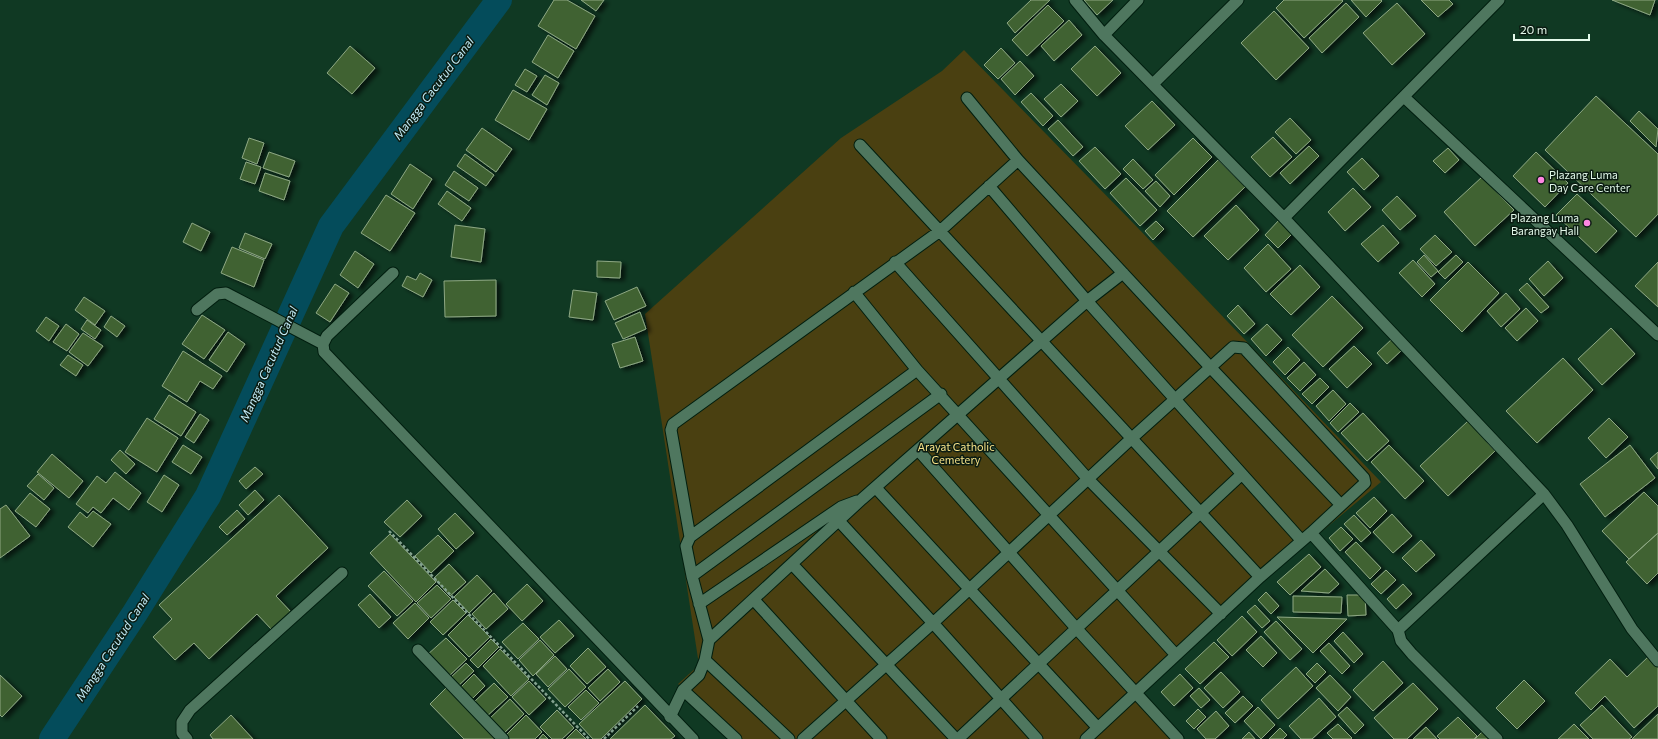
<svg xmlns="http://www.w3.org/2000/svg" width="1658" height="739" viewBox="0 0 1658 739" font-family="Commissioner,sans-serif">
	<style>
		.green { fill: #4a4011 }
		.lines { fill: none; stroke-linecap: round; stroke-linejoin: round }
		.canal { stroke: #044c5b; stroke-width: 26 }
		.building { fill: #406231; stroke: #8ea884; filter: url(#shadow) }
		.service-casing { stroke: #011e0f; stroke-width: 13 }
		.minor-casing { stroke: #011e0f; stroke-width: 13 }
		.path { stroke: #84a390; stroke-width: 2.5; stroke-dasharray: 3 2; stroke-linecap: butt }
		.service { stroke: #4f775f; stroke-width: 11 }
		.minor { stroke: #4f775f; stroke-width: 11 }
		.poi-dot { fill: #fe86e1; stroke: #0b1c12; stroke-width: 1.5 }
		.labels { text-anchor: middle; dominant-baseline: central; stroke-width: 3; stroke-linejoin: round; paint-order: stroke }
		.poi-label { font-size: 11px; fill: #e3f9ea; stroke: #0b1c12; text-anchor: start }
		.park-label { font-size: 11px; fill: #f9e489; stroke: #0b1c12 }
		.water-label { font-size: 12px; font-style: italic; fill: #c3ecf8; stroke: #0b1c12 }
	</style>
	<defs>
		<filter id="shadow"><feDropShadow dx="4.5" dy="2.5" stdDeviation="2" flood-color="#0009"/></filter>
	</defs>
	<rect width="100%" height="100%" fill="#103923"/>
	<path class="green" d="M964,50L1137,227L1381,482L1266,578L1143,693L1184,739H734L678,684L699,665L645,314L841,138L942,71Z"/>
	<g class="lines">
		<path class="canal" d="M52,739L135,613L208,496L331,226L499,0"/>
	</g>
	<path class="building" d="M554,0H567L595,16L576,49L538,26Z
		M581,0H604L596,11Z
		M1031,0H1050L1015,33L1007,23Z
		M1084,0H1113L1097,15Z
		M1284,0H1342L1343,1L1304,38L1276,8Z
		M1351,0H1381L1382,1L1366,17Z
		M1421,0H1449L1453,4L1438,17Z
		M1612,0H1655L1650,15Z
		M1346,3L1359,17L1322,53L1309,38Z
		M1397,3L1425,34L1392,65L1363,33Z
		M1048,5L1064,21L1027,56L1012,40Z
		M1274,11L1309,48L1276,80L1241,43Z
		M1069,20L1082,35L1054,61L1041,46Z
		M548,35L574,51L558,78L532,62Z
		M350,46L375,68L352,94L327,73Z
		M1095,46L1121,73L1097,96L1071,69Z
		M1001,48L1015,63L998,79L984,65Z
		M1020,61L1034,76L1015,95L1001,79Z
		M525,69L537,76L527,92L515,85Z
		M545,75L559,83L547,105L532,95Z
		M1061,84L1078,101L1061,117L1044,99Z
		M513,90L547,109L529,140L495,120Z
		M1031,93L1053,116L1043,126L1021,102Z
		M1596,96L1658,154V214L1636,237L1545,150Z
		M1152,101L1175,125L1148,150L1125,126Z
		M1639,111L1658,129L1656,147L1630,121Z
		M1290,118L1311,140L1296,154L1275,132Z
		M1058,120L1083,147L1073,156L1048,129Z
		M482,128L512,149L496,172L466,150Z
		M1273,137L1292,157L1270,177L1251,157Z
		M249,138L264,143L257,164L242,158Z
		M1193,138L1212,157L1174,195L1155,175Z
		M1309,146L1319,156L1290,184L1280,173Z
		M1095,147L1121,174L1105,189L1079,161Z
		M1448,148L1459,160L1445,173L1433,161Z
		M269,152L295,161L289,177L263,168Z
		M1536,152L1568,183L1545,207L1513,176Z
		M465,154L494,175L486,186L457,166Z
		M1362,158L1379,176L1364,190L1347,172Z
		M1133,159L1153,180L1143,189L1123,169Z
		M1218,160L1245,187L1193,237L1167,211Z
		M246,162L261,167L255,184L240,179Z
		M410,164L432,179L413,209L391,194Z
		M454,171L478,188L469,201L445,185Z
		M265,173L290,181L284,200L259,191Z
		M1482,177L1514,210L1475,246L1444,212Z
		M1126,178L1157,210L1140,226L1110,193Z
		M1156,181L1170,196L1160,207L1145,191Z
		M1353,188L1371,207L1345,231L1328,212Z
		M447,191L471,208L462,221L438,204Z
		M1577,194L1617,231L1596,253L1556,215Z
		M386,195L415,213L390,251L361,233Z
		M1397,196L1416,216L1400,230L1382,210Z
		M1236,205L1259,230L1228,260L1204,236Z
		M1280,219L1293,233L1278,248L1265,235Z
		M1156,221L1164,229L1153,240L1145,231Z
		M192,223L210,232L201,251L183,242Z
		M455,225L485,229L481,262L451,257Z
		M1383,225L1399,243L1378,262L1361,244Z
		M245,233L272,244L265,259L239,248Z
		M1435,235L1452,252L1436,266L1420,249Z
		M1268,244L1291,269L1266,292L1244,268Z
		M232,247L264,260L254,287L221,273Z
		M355,251L374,264L358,288L340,275Z
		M1424,255L1438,271L1431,277L1417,262Z
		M1456,255L1463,262L1445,279L1438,272Z
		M1413,260L1435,284L1422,297L1399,273Z
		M597,261L621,262L620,278L597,277Z
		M1548,261L1563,278L1544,296L1529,279Z
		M1468,262L1499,293L1462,332L1430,300Z
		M1658,262V307L1635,286Z
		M1300,265L1320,287L1291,315L1270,294Z
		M420,273L432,280L423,297L402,286L407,276L416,280Z
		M496,280V316L445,317L444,281Z
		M1527,283L1549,307L1541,313L1519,290Z
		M335,284L349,293L330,322L316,313Z
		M637,287L646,306L614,320L605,301Z
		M573,290L597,293L593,320L569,317Z
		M1506,293L1520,309L1501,327L1487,311Z
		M1332,296L1363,328L1323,367L1292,335Z
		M84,297L105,311L95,325L75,310Z
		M1238,305L1255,324L1244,334L1227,316Z
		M1526,308L1538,321L1517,341L1505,328Z
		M640,312L646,329L623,339L615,323Z
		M202,315L225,330L204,359L182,344Z
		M111,316L125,326L117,337L104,327Z
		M46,317L59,326L49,341L36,331Z
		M87,320L101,330L95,339L81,329Z
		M66,324L79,334L67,351L53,342Z
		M1267,324L1282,340L1266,356L1251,339Z
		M1611,328L1635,354L1602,385L1578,359Z
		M228,332L245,344L227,372L209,360Z
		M83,333L103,346L88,366L69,352Z
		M635,337L643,361L620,368L612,344Z
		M1393,338L1403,349L1387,364L1377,353Z
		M1354,346L1372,364L1347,388L1329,369Z
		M1288,347L1300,360L1285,375L1273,362Z
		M183,351L222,376L213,389L200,381L187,402L162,386Z
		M68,355L83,365L76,376L60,365Z
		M1563,358L1593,390L1537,443L1506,411Z
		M1304,362L1316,375L1300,391L1287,378Z
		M1320,378L1329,387L1312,404L1302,394Z
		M1333,390L1346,404L1329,421L1316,406Z
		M169,395L196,412L181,436L154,419Z
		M1350,403L1359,412L1338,432L1330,423Z
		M1363,413L1389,441L1367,461L1341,433Z
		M200,414L209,420L194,443L185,437Z
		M147,418L178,438L157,472L125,452Z
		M1609,418L1628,437L1606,458L1588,438Z
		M1468,421L1495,451L1448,496L1420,466Z
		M183,445L202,457L191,474L172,462Z
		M1389,445L1424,481L1405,499L1371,462Z
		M1630,445L1655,478L1605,517L1580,484Z
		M120,450L135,464L126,474L111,460Z
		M1658,452V469L1650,459Z
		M52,454L83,481L69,498L37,472Z
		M255,467L263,474L246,489L239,481Z
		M115,472L141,493L129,510L113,498L101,513L93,507L88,513L76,504L97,476L106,483Z
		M38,474L54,488L44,500L27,486Z
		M164,475L179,485L162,512L147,502Z
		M255,490L264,500L248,515L239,505Z
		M1644,492L1658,506V533L1629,559L1602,531Z
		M30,493L50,509L36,527L15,511Z
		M279,495L328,548L276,596L291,612L272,630L257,614L209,659L194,643L175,660L153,637L172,619L159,605Z
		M1374,497L1387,511L1370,528L1356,513Z
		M407,500L422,516L400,537L384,522Z
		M6,505L30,536L0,558V509Z
		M237,510L245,519L227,535L219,527Z
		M93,511L111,524L93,547L68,527L80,512L87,518Z
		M455,513L474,533L456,549L438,529Z
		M1392,514L1412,536L1393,553L1373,532Z
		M1354,515L1371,533L1361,542L1344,524Z
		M1341,527L1353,539L1340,551L1329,538Z
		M1658,533V573L1647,584L1626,562Z
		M390,534L436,582L416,602L370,553Z
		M438,535L454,551L431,573L415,556Z
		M1421,540L1435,555L1416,572L1402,558Z
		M1356,542L1381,568L1370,579L1345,552Z
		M1309,554L1321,567L1290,595L1277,582Z
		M449,564L466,582L450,596L434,578Z
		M1325,569L1339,584L1329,593L1301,591Z
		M1386,570L1396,580L1381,594L1371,584Z
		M384,571L413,601L397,616L368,586Z
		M477,575L492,591L469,613L454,597Z
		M527,584L543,601L522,621L506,604Z
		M1403,584L1412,594L1396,609L1387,599Z
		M437,585L451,599L431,618L417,603Z
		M1266,592L1279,606L1271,614L1258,600Z
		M494,593L508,609L486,629L472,614Z
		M370,594L391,617L379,628L358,605Z
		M1347,595H1365L1366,615L1348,616Z
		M1293,596L1342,597L1341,613L1293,612Z
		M453,600L466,613L443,635L430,622Z
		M415,603L429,618L408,639L393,623Z
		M1255,605L1270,621L1262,628L1247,612Z
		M468,615L490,637L469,657L448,635Z
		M1242,616L1257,632L1232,656L1217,640Z
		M1277,617L1347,619L1313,653Z
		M559,620L574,636L555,653L540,637Z
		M1276,621L1302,649L1290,660L1264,632Z
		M523,623L539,639L518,659L502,642Z
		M1343,632L1363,654L1354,663L1334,641Z
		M1261,636L1277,653L1263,667L1246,650Z
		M446,638L467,659L448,677L427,655Z
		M491,639L499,647L478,668L470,660Z
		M540,640L554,655L533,676L519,660Z
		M1214,642L1229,657L1200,684L1185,669Z
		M1329,643L1350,666L1342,674L1320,651Z
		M588,648L606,667L587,684L570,666Z
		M500,649L529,679L511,696L483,666Z
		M555,656L567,669L548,687L536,674Z
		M1649,656L1658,665V706L1634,728L1605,696L1591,710L1575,693L1610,659L1627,677Z
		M1383,661L1403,683L1373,711L1353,690Z
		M466,663L474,671L457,687L449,679Z
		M1317,663L1326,672L1315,683L1306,674Z
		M1296,667L1313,686L1278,719L1261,700Z
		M569,669L586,687L565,707L548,689Z
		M608,669L620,682L600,701L588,688Z
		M1221,672L1240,692L1223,708L1204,688Z
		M474,674L485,686L470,701L458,690Z
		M1180,674L1193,688L1174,706L1161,692Z
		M0,675L22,696L2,717L0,715Z
		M1330,675L1351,697L1338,711L1316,688Z
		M1524,680L1545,701L1517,729L1496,708Z
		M529,681L546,699L529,715L512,697Z
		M625,681L642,699L601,739H593L579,724Z
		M494,683L508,697L486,717L473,703Z
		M1413,683L1438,709L1407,739H1394L1374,718Z
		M446,688L496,739H464L430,704Z
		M1199,688L1210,700L1201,708L1190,696Z
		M586,690L599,703L581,720L568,707Z
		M1243,696L1253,706L1235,723L1225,713Z
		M1319,698L1336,717L1312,739H1301L1289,726Z
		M510,699L524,714L502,735L488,720Z
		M645,705L675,736L671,739H610Z
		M1602,705L1632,737L1629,739H1593L1580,725Z
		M1258,707L1275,725L1261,739L1244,721Z
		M1347,707L1364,725L1355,734L1338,715Z
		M1198,709L1206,717L1194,729L1186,721Z
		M557,710L574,728L562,739H552L540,727Z
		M1216,711L1229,726L1215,739H1206L1197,729Z
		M1658,714V739H1632Z
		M231,715L253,739H213L210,735Z
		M526,715L542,732L535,739H506L504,737Z
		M1458,717L1477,736L1474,739H1440L1437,736Z
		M1338,724L1352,738L1351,739H1333L1327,733Z
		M1574,724L1589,739H1558Z
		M1426,727L1437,739H1413Z
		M1280,728L1287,735L1283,739H1269Z
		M576,729L586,739H566Z
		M1485,729L1495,739H1475Z
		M1249,732L1255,739H1242Z
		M543,734L548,739H539Z"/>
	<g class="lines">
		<defs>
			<path id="service" d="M967,98L1018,160L1211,368L1341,505
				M860,145L1260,577
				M989,186L1087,301L1302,541
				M895,262L1088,479L1221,614
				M854,292L917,370L1176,655
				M918,450L1076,628L1178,739
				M876,488L1098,728
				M839,521L933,623L1037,739
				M1311,533L1398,630
				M690,537L671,430L673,424L940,231L1018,160
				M792,564L956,739
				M692,576L941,394
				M754,600L881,739
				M699,604L841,507L857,501
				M709,640L692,576L686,546L690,537L917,370
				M705,660L789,739
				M683,690L736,739
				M670,717L683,690L699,675L705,660L709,640L862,499L1087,301L1123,273
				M803,739L933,623L1132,438L1233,347L1244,348L1364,478L1365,483L1311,533L1260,577L1086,739
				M958,739L1242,474"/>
			<path id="minor" d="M1075,0L1104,35L1284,218L1544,494L1567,525L1632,629L1658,661
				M1104,35L1138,0
				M1153,84L1238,0
				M1404,97L1658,335
				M1284,218L1499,0
				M393,273L327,336L323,344L324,352L693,739
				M197,310L217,294L226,293L323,344
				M418,650L503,739
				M187,739L182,733V722L190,710L342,573
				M1497,739L1412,654L1401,641L1398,630L1544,494"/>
		</defs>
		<use href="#service" class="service-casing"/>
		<use href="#minor" class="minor-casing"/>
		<path class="path" d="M389,531L589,739
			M604,739L638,706"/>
		<use href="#service" class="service"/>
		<use href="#minor" class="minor"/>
	</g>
	<g class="poi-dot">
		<circle cx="1541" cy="180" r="4"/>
		<circle cx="1587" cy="223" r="4"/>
	</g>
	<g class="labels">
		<g class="poi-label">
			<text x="1549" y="174">Plazang Luma<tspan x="1549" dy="13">Day Care Center</tspan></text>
			<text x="1579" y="217" text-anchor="end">Plazang Luma<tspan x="1579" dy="13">Barangay Hall</tspan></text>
		</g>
		<g class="park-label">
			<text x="956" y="446">Arayat Catholic<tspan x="956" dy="13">Cemetery</tspan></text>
		</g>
		<g class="water-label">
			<text transform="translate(433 88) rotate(-53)">Mangga Cacutud Canal</text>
			<text transform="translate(268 364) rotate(-66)">Mangga Cacutud Canal</text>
			<text transform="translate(112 647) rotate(-57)">Mangga Cacutud Canal</text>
		</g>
	</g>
	<path d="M1514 34v6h75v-6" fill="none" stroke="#e3f9ea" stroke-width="2"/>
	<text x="1520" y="34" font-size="12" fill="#e3f9ea" stroke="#0b1c12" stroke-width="3" paint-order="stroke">20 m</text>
</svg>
